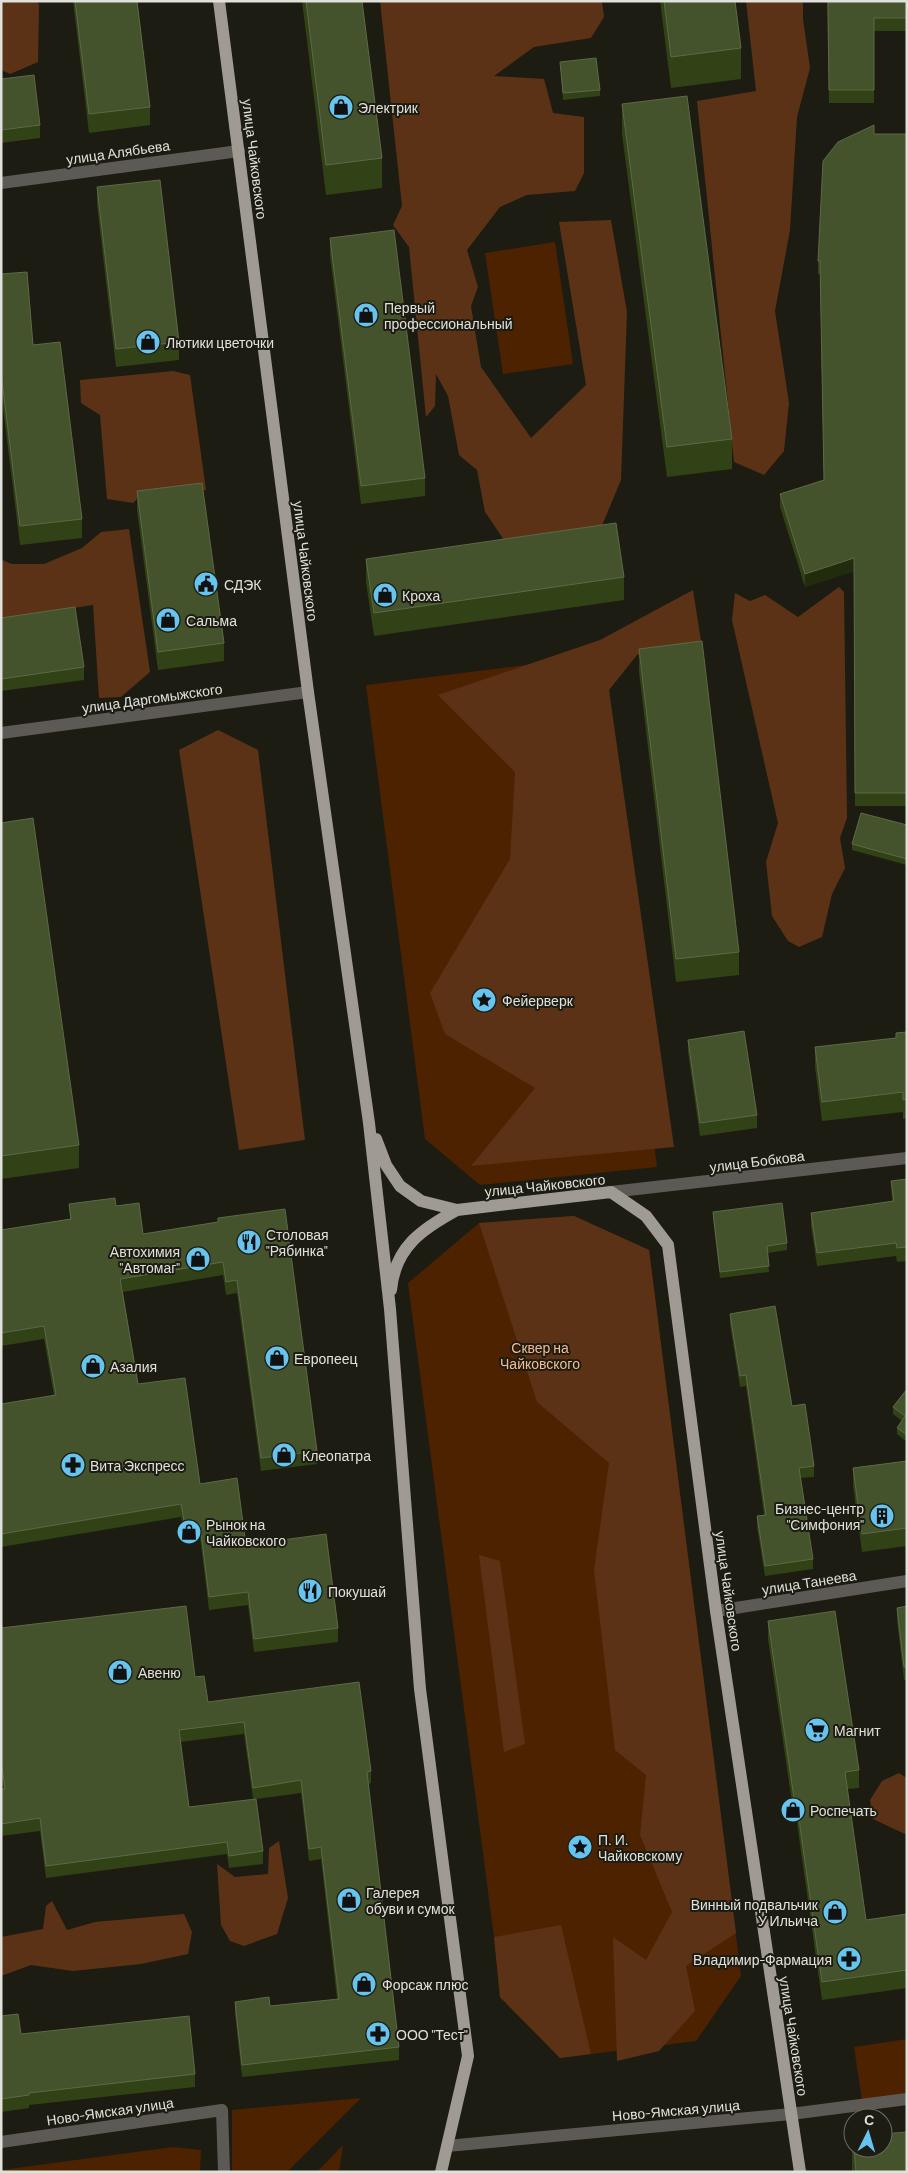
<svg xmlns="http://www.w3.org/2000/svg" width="908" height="2173" viewBox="0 0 908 2173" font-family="Barlow,sans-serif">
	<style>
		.green { fill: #4d2200 }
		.forest { fill: #5b3216 }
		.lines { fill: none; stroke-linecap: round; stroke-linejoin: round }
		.minor { stroke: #5d5a56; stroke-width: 12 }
		.major { stroke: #a09b92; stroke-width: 12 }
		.wall { fill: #314217; fill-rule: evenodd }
		.shaded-wall { fill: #212c0c }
		.building { fill: #44532c; stroke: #5d6947 }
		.labels { text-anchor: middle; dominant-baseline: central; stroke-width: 4; stroke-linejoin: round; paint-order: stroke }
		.poi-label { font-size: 14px; fill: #e1e1db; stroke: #1c1c13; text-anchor: start }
		.street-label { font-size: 14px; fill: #e1e1db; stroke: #1c1c13 }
		.park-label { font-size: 14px; fill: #f6b890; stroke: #1c1c13 }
	</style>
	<rect width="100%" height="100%" fill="#1c1c13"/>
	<path class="green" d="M555,242L573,364L503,374L485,253Z
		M591,657L657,1167L480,1185L425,1139L366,685Z
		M574,1216L649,1250L741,1976L696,2041L560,2058L500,1997L494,1937L408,1283L479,1223Z
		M907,2039V2093L862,2100L854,2047Z
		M361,2098L287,2172H232V2110Z
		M343,2145L339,2172H317Z
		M173,2147L201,2150L200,2172H1V2170Z"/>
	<path class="forest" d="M1,1H37L39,5L38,62L10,74L1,70Z
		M380,1H602L604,17L591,38L534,47L494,76L544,79L553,113L584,117V173L575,191L527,195L500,207L467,250L478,287L471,306L481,367L531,438L586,385L559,222L611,220L627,312L621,480L598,535L506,543L485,512L477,470L459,455L448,396L436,374L435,406L426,417L409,247L393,225L402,206Z
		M746,1H803V19L810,68L797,117L790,230L775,311L789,403L784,451L764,475L734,462L697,101L756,91Z
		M173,371L190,375L206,490L138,498L133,503L107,499L100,415L81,403L80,380Z
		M129,529L150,672L121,697L99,698L93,605L1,619V559L11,564H44L82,548L101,532Z
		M839,587L844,592L847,818L840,838L845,868L832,894L822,937L799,947L788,941L772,916L766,862L778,823L732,620L735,593L750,601L765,595L798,617Z
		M693,590L701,641L637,655L609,690L674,1147L471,1166L535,1088L445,1034L430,993L510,859L515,772L438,695L600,640Z
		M218,730L258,750L305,1140L239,1150L179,750Z
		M574,1216L649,1250L736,1933L686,1966L695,2011L659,2051L617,2061L613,1937L646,1960L672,1912L640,1835L646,1775L615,1750L594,1570L609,1463L537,1402L479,1223Z
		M479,1555L500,1561L525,1744L504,1752Z
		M899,1773L907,1778V1835L873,1819L870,1800L882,1781Z
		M279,1841L288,1898L277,1934L244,1946L230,1941L221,1925L217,1864L235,1877L268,1874L269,1848Z
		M52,1901L67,1930L95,1922L184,1914L192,1932L188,1954L141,1964L73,1971L31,1965L1,1976V1937L43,1929L46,1906Z
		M561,1925L591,2054L560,2058L500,1997L494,1937Z"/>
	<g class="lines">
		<path class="minor" d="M1,183L239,151
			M1,733L308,692
			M611,1192L907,1158
			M716,1611L907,1581
			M1,2142L222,2110L224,2172
			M447,2146L791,2114L907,2099"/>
		<path class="major" d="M219,1L308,692L369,1123L390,1309L420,1689L468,2056L441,2172
			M376,1139L386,1165L400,1186L421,1201L457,1210L611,1192L646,1216L668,1245L716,1611L800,2172
			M391,1290C395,1247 422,1229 457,1210"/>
	</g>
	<path class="wall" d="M73,1H137L150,107V125L89,133Z
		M302,1H362L382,158V188L326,195Z
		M660,1H735L741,48V79L671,88Z
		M827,1H907V31H874V103H829Z
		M560,62L600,90V96L563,100Z
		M1,79L40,125V138L1,143Z
		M622,104L732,439V469L667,477L622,134Z
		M874,134H907V806H855L854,571L805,587L780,507V494L824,481L820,274H818V261Z
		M97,187L179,342V360L116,367L97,205Z
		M330,238L425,478V496L361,504L330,256Z
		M1,274L33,345L82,519V538L20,545L1,392Z
		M137,491L224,643V661L158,670L137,510Z
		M366,559L624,577V600L374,636L366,582Z
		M1,618L84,667V680L1,691Z
		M639,649L739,952V975L676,982L639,672Z
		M1,823L79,1145V1168L1,1179Z
		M907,825V865L852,850V844Z
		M907,1032V1118L903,1119V1112L822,1121L815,1067V1047L896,1038V1033Z
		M688,1040L757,1115V1128L700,1136L688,1052Z
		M907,1179V1261L897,1262L896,1256L817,1266L811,1226V1213L892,1201L891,1181Z
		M69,1204L116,1206L143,1234L218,1222V1218L317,1451V1464L261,1471L237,1293L226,1295L223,1275L123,1292L138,1384L200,1484L246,1545L338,1628V1642L254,1652L248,1605L209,1610L200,1537L185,1539L181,1517L1,1547V1404L54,1396L44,1339L1,1346V1230L70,1219Z
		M713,1212L787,1243V1250L768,1253L769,1272L720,1278L713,1219Z
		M730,1314L792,1406L814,1466V1477L801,1478L813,1559V1569L765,1576L757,1527V1516L764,1515L746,1386L740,1387L730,1324Z
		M907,1389V1442L897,1434V1428L902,1421L893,1414V1407Z
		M907,1461V1546L862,1552L853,1486V1468Z
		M907,1606V1679L904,1680L897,1620V1608Z
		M768,1621L859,1770V1788L847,1789L866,1920L907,1914V1988L822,2000L796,1816H794L768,1639Z
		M1,1628L195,1677L208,1702L371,1771V1783L368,1784L399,2047V2060L242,2077L235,2014V2002L270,2006L337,1999L321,1859L309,1861L301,1793L256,1799L263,1851V1864L229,1868L227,1854L46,1878L40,1831L1,1836V1789H3L1,1772ZM244,1734L253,1799L189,1807L180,1742Z
		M1,2016L21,2034L195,2074V2087L29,2105V2108L1,2112Z
		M852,2138H853V2148H883L907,2172H852Z"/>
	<path class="shaded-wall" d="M854,558V571L805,587V574Z"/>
	<path class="building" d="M75,1H137L150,107L89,114Z
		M306,1H362L382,158L326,165Z
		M664,1H735L741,48L671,57Z
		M828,1H907V18H874V90H829Z
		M596,58L600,90L563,93L560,62Z
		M34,75L40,125L1,130V79Z
		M687,96L732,439L667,447L622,104Z
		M874,125V134H907V793H855L854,558L805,574L780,494L824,480L820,261H818L823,161L838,142Z
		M160,180L179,342L116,349L97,187Z
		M394,230L425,478L361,486L330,238Z
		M27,272L33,345L60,342L82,519L20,526L1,373V274Z
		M202,483L224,643L158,652L137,491Z
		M616,523L624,577L374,613L366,559Z
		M75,607L84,667L1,679V618Z
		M702,641L739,952L676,959L639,649Z
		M861,813L907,825V859L852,844Z
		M33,818L79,1145L1,1156V823Z
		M744,1031L757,1115L700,1123L688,1040Z
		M907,1032V1099L903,1100V1092L822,1102L815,1047L896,1038V1033Z
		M907,1179V1247L897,1248L896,1243L817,1253L811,1213L894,1201L891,1181Z
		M115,1198L116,1206L139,1203L143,1234L218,1222V1218L285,1209L317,1451L261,1458L237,1280L226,1282L223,1262L120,1279L138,1384L185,1378L200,1484L237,1478L246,1545L326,1534L338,1628L254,1639L248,1592L209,1597L200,1524L185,1526L181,1504L1,1534V1404L56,1395L44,1326L1,1333V1230L71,1219L69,1204Z
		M782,1203L787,1243L767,1246L769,1266L720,1272L713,1212Z
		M775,1306L792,1406L805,1404L814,1466L799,1468L813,1559L765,1566L757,1516L766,1515L746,1375L740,1376L730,1314Z
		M907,1389V1435L897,1428L905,1416L893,1407Z
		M907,1461V1528L862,1534L853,1468Z
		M186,1606L195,1677L204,1676L208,1702L359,1682L371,1771L367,1772L399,2047L242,2065L235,2002L269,1997L270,2006L339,1999L321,1847L309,1849L301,1780L253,1788L244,1722L179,1730L189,1807L256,1799L263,1851L229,1856L227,1842L46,1866L40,1818L1,1824V1789H5L1,1759V1628Z
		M907,1606V1667H904L897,1608Z
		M835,1611L859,1770L845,1772L866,1920L907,1914V1970L822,1982L796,1798H794L768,1621Z
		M18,2014L21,2034L189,2016L195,2074L29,2093V2095L1,2099V2016Z
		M907,2132V2172H856L854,2148H883V2134Z"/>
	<defs>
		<symbol id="shop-disc" viewBox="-11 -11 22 22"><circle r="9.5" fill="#66c4ef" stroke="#1c1c13"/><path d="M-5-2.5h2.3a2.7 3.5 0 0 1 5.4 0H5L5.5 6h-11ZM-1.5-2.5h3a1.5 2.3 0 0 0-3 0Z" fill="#111"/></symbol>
		<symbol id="civic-disc" viewBox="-11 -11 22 22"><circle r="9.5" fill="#66c4ef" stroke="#1c1c13"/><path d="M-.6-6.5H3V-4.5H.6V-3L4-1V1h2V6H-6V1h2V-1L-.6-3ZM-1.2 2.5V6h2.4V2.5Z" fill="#111"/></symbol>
		<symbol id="sight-disc" viewBox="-11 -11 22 22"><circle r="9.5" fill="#66c4ef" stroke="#1c1c13"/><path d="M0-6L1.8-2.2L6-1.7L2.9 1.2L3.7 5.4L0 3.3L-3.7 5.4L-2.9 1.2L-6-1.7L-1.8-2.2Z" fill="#111"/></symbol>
		<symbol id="restaurant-disc" viewBox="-11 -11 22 22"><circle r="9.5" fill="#66c4ef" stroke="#1c1c13"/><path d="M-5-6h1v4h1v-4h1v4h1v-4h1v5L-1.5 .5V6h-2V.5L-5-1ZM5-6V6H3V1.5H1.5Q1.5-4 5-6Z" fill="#111"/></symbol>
		<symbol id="pharmacy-disc" viewBox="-11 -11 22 22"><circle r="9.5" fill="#66c4ef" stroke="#1c1c13"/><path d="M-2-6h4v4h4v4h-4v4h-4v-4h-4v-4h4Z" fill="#111"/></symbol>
		<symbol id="building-disc" viewBox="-11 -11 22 22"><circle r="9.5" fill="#66c4ef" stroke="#1c1c13"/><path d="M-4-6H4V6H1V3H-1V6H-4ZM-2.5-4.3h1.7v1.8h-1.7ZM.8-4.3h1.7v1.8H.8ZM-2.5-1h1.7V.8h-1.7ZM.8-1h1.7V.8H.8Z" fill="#111"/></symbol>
		<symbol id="supermarket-disc" viewBox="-11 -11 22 22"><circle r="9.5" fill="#66c4ef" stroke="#1c1c13"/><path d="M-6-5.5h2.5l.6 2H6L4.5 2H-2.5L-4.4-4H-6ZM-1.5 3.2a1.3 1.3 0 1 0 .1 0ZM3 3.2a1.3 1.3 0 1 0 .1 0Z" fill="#111"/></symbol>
	</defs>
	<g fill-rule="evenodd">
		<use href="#shop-disc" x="327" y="93" width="28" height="28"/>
		<use href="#shop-disc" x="352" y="301" width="28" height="28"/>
		<use href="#shop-disc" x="134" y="328" width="28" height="28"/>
		<use href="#civic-disc" x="192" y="570" width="28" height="28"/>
		<use href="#shop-disc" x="371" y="581" width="28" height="28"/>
		<use href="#shop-disc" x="154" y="606" width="28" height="28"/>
		<use href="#sight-disc" x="470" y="986" width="28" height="28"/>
		<use href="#restaurant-disc" x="235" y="1228" width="28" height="28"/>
		<use href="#shop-disc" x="184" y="1245" width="28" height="28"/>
		<use href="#shop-disc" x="263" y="1344" width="28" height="28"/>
		<use href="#shop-disc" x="79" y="1352" width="28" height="28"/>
		<use href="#shop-disc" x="270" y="1441" width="28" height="28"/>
		<use href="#pharmacy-disc" x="59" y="1451" width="28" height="28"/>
		<use href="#building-disc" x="868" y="1502" width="28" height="28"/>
		<use href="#shop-disc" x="175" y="1518" width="28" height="28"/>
		<use href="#restaurant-disc" x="296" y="1577" width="28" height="28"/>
		<use href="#shop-disc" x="106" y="1658" width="28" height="28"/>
		<use href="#supermarket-disc" x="803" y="1716" width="28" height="28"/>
		<use href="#shop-disc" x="779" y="1796" width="28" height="28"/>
		<use href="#sight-disc" x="566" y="1833" width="28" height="28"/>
		<use href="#shop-disc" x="335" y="1886" width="28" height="28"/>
		<use href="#shop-disc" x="821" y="1898" width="28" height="28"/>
		<use href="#pharmacy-disc" x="835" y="1945" width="28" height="28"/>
		<use href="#shop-disc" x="350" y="1970" width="28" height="28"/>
		<use href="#pharmacy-disc" x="364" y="2020" width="28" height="28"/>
	</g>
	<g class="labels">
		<g class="poi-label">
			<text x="358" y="107">Электрик</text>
			<text x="384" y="307">Первый<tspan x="384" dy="16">профессиональный</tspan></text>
			<text x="166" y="342">Лютики цветочки</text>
			<text x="224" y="584">СДЭК</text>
			<text x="402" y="595">Кроха</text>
			<text x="186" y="620">Сальма</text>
			<text x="502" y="1000">Фейерверк</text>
			<text x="266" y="1234">Столовая<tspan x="266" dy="16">"Рябинка"</tspan></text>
			<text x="180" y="1251" text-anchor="end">Автохимия<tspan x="180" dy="16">"Автомаг"</tspan></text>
			<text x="294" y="1358">Европеец</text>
			<text x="110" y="1366">Азалия</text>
			<text x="302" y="1455">Клеопатра</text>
			<text x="90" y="1465">Вита Экспресс</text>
			<text x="864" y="1508" text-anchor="end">Бизнес-центр<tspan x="864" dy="16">"Симфония"</tspan></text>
			<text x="206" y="1524">Рынок на<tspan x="206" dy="16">Чайковского</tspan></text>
			<text x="328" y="1591">Покушай</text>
			<text x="138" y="1672">Авеню</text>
			<text x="834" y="1730">Магнит</text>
			<text x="810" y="1810">Роспечать</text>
			<text x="598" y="1839">П. И.<tspan x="598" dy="16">Чайковскому</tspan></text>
			<text x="366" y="1892">Галерея<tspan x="366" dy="16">обуви и сумок</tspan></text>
			<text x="818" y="1904" text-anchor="end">Винный подвальчик<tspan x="818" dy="16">У Ильича</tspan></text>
			<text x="832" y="1959" text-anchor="end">Владимир-Фармация</text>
			<text x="382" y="1984">Форсаж плюс</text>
			<text x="396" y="2034">ООО "Тест"</text>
		</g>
		<g class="street-label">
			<text transform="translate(118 152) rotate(-8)">улица Алябьева</text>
			<text transform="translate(255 159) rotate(83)">улица Чайковского</text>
			<text transform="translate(306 561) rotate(83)">улица Чайковского</text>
			<text transform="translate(152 698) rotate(-8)">улица Даргомыжского</text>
			<text transform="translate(757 1161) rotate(-7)">улица Бобкова</text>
			<text transform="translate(545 1185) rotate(-6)">улица Чайковского</text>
			<text transform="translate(809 1582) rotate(-9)">улица Танеева</text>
			<text transform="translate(729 1591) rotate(82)">улица Чайковского</text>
			<text transform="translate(794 2036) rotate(81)">улица Чайковского</text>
			<text transform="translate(676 2110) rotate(-5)">Ново-Ямская улица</text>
			<text transform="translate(110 2111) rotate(-8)">Ново-Ямская улица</text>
		</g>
		<g class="park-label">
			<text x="540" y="1347">Сквер на<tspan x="540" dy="16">Чайковского</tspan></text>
		</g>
	</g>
	<rect width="908" height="2173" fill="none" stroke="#e1e1db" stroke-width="5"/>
	<g transform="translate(868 2133) rotate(5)"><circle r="24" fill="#1c1c13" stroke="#6b6b63"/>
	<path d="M0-4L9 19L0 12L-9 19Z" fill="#66c4ef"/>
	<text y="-8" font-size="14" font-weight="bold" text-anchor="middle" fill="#e1e1db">С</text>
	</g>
</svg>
